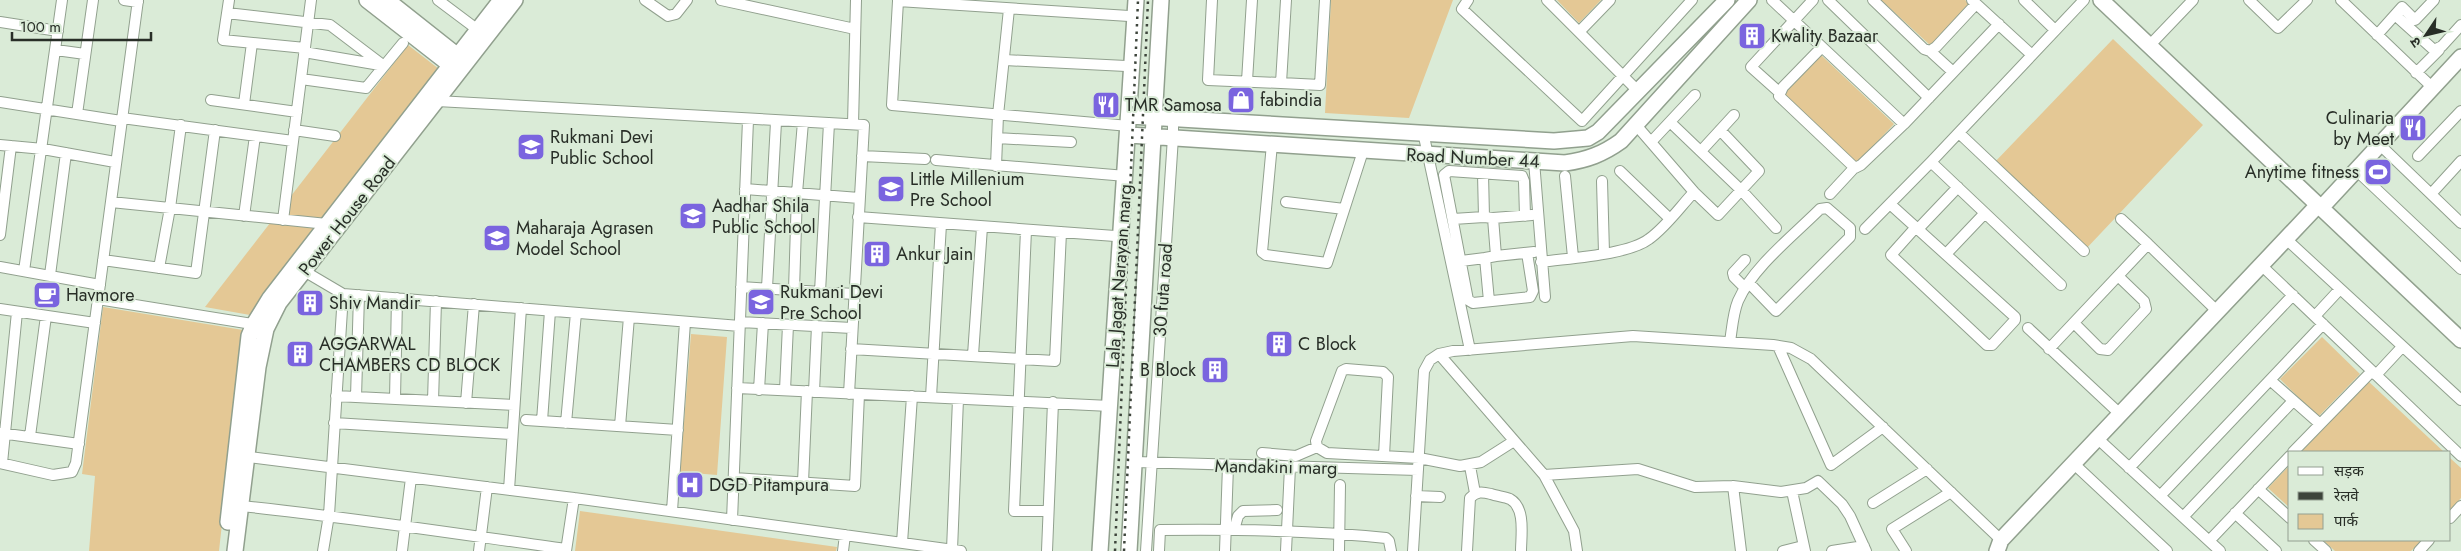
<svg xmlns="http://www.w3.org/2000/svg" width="2461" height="551" viewBox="0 0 2461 551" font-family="Jost,'Noto Sans Devanagari',sans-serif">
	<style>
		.green { fill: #e4c895 }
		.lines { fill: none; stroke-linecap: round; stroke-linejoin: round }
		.street-casing { stroke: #91a08e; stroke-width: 12 }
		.secondary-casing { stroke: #91a08e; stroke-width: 18 }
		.street { stroke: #fff; stroke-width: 10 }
		.secondary { stroke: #fff; stroke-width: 15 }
		.rail { stroke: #3e453c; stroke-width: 2.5; stroke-dasharray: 2.5 5; stroke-linecap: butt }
		.labels { text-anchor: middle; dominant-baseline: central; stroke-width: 4; stroke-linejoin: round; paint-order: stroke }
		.poi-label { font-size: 18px; fill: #282e27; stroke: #daebd7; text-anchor: start }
		.street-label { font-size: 18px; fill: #282e27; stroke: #daebd7 }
	</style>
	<rect width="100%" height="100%" fill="#daebd7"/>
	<path class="green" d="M1331,0H1453L1409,118L1325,113Z
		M1557,0H1601L1579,23Z
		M1881,0H1965L1970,4L1931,46Z
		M2113,39L2203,125L2084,251L1993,164Z
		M408,45L439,69L250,315L205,307Z
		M1821,55L1894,124L1857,163L1784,94Z
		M103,307L243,330L219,551H89L95,476L82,474Z
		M691,334L727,337L717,475L680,472Z
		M2322,337L2360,374L2318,417L2280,379Z
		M2368,381L2444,452H2301Z
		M2450,458L2461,468V498L2450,510Z
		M2290,465V508L2268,488Z
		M580,511L837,547L836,551H575Z
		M2323,540H2422L2411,551H2335Z"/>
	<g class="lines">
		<defs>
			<path id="street" d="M124,0L138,2
				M229,0L223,40L305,48
				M438,0L478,30
				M645,0L668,16L676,14L687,0
				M721,0L855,29
				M1212,0L1208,80L1281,83L1286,0
				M1468,0L1462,9L1582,121L1692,0
				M1547,0L1638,91
				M1772,0L1904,124
				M1828,0L1929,98
				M1873,0L1924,49L1930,51L1936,47L1976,4
				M1972,0L2032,55
				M2024,0L2055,30
				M2249,0L2278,28L2307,0
				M2341,0L2433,88
				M227,13L330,25L384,66
				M2395,15L2434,50L2442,46L2461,25
				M1129,16L898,1L892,105L1129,126
				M0,22L58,31
				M1579,32L1610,0
				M2377,35L2402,7L2415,20L2434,0
				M2149,46L2193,0
				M1822,47L1783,87L1779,96L1855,168L1861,165L1904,124L1999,24
				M56,50L85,54
				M1930,51L1953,72
				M304,52L380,65
				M1005,60L1126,66
				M2416,73L2439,50
				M301,79L366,88L403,43
				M1247,81L1252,0
				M1281,83L1320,85L1325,0
				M1779,92L1751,67L1813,0
				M432,99L437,101L864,125L849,394
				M211,100L297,112
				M0,102L121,121
				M244,104L252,43
				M77,114L93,0
				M122,118L293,141
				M1670,122L1742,191L1776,228
				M853,124L856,0
				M1636,125L1694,192L1718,215L1759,171L1720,130
				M294,130L335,136
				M1423,132L1470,350
				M1959,133L2084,251
				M997,138L1071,142
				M1651,142L1695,95
				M1272,144L1262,252L1266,255L1327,263L1363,151
				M0,145L43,149L115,162
				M2380,145L2461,223
				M1701,151L1734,115
				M862,156L925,159
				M2418,156L2461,111
				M936,160L1126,176
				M1534,161L1545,297
				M1931,162L2061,285
				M996,166L998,115L1009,9
				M2356,170L2461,269
				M1620,171L1669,218
				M1483,174L1484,217L1493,218
				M1565,176L1573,257
				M1602,181L1604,253
				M745,189L859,198
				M1830,194L1855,167
				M2431,194L2461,161
				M111,202L327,224
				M1286,202L1344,209
				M1890,204L2015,317V320L1992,345H1987L1891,255L1916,227
				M1532,215L1493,218L1496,256L1534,252
				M244,216L255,136
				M1525,216L1524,181L1522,176L1449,171L1444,175L1468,300L1473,303L1530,297L1533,291L1527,253
				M858,217L1115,236
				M1453,219L1484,217
				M2121,219L2148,244
				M283,220L311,0
				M1865,229L1931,162L2084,0
				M1918,229L1958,187
				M1026,230L1014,511H1048
				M0,235L11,146
				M2285,238L2461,400
				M1947,253L1985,213
				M103,260L196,273L215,130
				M1461,261L1485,258
				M1541,262C1569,258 1628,255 1649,239C1666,227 1680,207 1694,192
				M2261,265L2461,456
				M0,267L100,285
				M159,268L170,208L181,125
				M24,271L62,0
				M304,271L343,294L740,326
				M50,275L66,153
				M741,287L854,294
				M767,288L776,122
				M1745,288L1734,277L1733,273L1745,260
				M794,290L797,193L803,122
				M820,292L829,123
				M98,299L258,325
				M1489,301L1485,258L1496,256
				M0,309L95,323
				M2315,316L2340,289
				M740,322L852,328
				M2074,323L2100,349L2108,350L2146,309L2144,301L2118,276
				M2028,328L2120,414
				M1730,342C1732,329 1733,313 1738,301C1753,267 1794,235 1820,209L1827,208L1850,228V237L1776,311L1749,283
				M1778,346L1831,465L1883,427
				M851,349L1055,361L1061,232
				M2049,349L2148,244L2217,311
				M1439,354L1544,475L1574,531L1577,551
				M973,355L982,227
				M2376,375L2402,347
				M2270,380L2320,424
				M737,388L1110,406
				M759,390L763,323
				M785,390L788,325
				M814,392L817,326
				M336,396L514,405
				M356,397L359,295
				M931,397L941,224
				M395,399L397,298
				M433,401L436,301
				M466,403L474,304
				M526,420L678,430
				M542,421L550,311
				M334,423L512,434
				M566,423L576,313
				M620,426L629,317
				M0,433L79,444
				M30,436L46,316
				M2097,438L2220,551
				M2293,452L2372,371
				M1262,453L1296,456L1317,447
				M241,456L574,498L961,551
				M1384,456L1388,377L1383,372L1346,369L1342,371L1316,441L1317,447L1327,453L1419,458L1460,466L1481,462L1514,441
				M1135,462L1418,470
				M0,463L53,475L72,472L76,463L138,0
				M2,463L17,312
				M2073,463L2167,551
				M1470,466L1475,493
				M2129,468L2293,295
				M1544,475L1638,469L1695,487L1733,486L1781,492L1806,488L1818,481L1842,504L1850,516L1866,551
				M734,478L855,486L859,394
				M803,482L807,391
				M1733,486L1741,551
				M2258,489L2290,518
				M509,490L521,308
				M1792,491L1805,551
				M1416,496L1440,497
				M2160,496L2323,324
				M1873,503L1927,469
				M241,506C349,517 458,534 566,549
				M672,511L685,322
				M2235,513L2276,551
				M2183,517L2293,401
				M2450,518L2461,506
				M732,520L748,120
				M1234,530L1238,516L1243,511L1277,510
				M2314,540L2326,551
				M2209,541L2290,456
				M902,543L912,396
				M952,550L958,399
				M323,551L329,515L343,294
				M402,551L411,478
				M479,551L487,487
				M566,551L574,498
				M843,551L845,535
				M1047,551L1053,402
				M1146,551L1173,137V119
				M1159,551L1160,530C1236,529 1311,530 1386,538L1389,541L1391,551
				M1225,551L1228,466
				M1286,551L1290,467
				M1339,551L1340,485
				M1413,551L1424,371L1430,360L1439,354L1453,351L1633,336L1773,345L1791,348L1811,359L2001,540
				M1467,551L1470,498C1477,491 1482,492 1491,494C1497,496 1505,497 1510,499C1526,508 1521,536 1521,551
				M1783,551L1803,546
				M1832,551L1864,546
				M1906,551L1892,529L1951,492
				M2419,551L2429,540"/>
			<path id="secondary" d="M367,0L458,71
				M387,0L464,61
				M2101,0L2461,340
				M1130,116L1554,141L1588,138L1598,132L1727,0
				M1129,135L1565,163C1587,160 1603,154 1621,141L1749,0
				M2321,208L2461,57
				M228,522L249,336L254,324L270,298L501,0
				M235,551L258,367L266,329L279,303L515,0
				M1100,551L1136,0
				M1129,551L1161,0
				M1997,551L2001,540L2318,205"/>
		</defs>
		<use href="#street" class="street-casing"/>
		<use href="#secondary" class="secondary-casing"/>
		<use href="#street" class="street"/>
		<use href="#secondary" class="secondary"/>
		<path class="rail" d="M1115,551L1138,0
			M1124,551L1148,0"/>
	</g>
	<defs>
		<symbol id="building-square" viewBox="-11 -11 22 22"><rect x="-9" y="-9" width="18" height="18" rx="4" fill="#7a64df" stroke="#daebd7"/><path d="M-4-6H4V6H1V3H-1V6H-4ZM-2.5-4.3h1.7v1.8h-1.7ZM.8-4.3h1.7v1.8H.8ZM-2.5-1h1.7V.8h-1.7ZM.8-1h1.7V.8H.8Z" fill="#fff"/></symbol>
		<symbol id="shop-square" viewBox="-11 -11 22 22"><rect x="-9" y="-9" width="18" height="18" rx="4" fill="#7a64df" stroke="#daebd7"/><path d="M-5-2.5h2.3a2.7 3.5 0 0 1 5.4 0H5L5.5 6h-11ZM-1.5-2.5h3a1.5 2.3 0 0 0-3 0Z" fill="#fff"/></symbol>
		<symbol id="restaurant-square" viewBox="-11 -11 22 22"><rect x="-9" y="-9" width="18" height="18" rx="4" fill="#7a64df" stroke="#daebd7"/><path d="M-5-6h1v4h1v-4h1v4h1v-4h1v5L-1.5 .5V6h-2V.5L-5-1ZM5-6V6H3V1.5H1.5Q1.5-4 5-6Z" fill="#fff"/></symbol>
		<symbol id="school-square" viewBox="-11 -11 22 22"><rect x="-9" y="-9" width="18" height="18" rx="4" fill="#7a64df" stroke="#daebd7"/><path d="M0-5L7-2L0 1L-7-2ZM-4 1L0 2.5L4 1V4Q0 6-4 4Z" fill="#fff"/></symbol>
		<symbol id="stadium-square" viewBox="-11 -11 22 22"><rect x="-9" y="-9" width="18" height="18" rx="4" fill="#7a64df" stroke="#daebd7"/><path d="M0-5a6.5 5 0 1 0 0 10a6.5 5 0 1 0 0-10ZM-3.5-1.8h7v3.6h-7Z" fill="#fff"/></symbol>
		<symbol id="cafe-square" viewBox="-11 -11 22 22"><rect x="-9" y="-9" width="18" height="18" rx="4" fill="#7a64df" stroke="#daebd7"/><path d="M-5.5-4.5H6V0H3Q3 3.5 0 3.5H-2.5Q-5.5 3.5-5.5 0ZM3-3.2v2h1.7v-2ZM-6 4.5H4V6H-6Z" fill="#fff"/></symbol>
		<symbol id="hospital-square" viewBox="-11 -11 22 22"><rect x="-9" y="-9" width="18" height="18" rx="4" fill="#7a64df" stroke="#daebd7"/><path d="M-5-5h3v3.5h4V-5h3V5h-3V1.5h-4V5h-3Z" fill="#fff"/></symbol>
	</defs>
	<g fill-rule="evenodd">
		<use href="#building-square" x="1736" y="20" width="32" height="32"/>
		<use href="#shop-square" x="1225" y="84" width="32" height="32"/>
		<use href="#restaurant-square" x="1090" y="89" width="32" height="32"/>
		<use href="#restaurant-square" x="2397" y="112" width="32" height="32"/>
		<use href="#school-square" x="515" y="131" width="32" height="32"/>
		<use href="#stadium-square" x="2362" y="156" width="32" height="32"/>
		<use href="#school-square" x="875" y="173" width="32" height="32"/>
		<use href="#school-square" x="677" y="200" width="32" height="32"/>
		<use href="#school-square" x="481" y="222" width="32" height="32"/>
		<use href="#building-square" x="861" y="238" width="32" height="32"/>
		<use href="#cafe-square" x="31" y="279" width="32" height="32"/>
		<use href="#school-square" x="745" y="286" width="32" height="32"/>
		<use href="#building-square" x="294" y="287" width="32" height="32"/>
		<use href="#building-square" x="1263" y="328" width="32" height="32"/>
		<use href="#building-square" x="284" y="338" width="32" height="32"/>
		<use href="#building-square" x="1199" y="354" width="32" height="32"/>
		<use href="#hospital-square" x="674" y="469" width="32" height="32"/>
	</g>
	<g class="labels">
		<g class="poi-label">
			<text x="1771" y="36">Kwality Bazaar</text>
			<text x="1260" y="100">fabindia</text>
			<text x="1125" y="105">TMR Samosa</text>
			<text x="2394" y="118" text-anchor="end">Culinaria<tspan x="2394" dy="21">by Meet</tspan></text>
			<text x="550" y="137">Rukmani Devi<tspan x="550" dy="21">Public School</tspan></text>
			<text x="2359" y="172" text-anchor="end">Anytime fitness</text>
			<text x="910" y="179">Little Millenium<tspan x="910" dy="21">Pre School</tspan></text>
			<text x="712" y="206">Aadhar Shila<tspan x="712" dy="21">Public School</tspan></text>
			<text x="516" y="228">Maharaja Agrasen<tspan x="516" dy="21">Model School</tspan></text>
			<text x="896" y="254">Ankur Jain</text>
			<text x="780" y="292">Rukmani Devi<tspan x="780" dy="21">Pre School</tspan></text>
			<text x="66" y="295">Havmore</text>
			<text x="329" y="303">Shiv Mandir</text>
			<text x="319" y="344">AGGARWAL<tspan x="319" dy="21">CHAMBERS CD BLOCK</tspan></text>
			<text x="1298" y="344">C Block</text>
			<text x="1196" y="370" text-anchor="end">B Block</text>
			<text x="709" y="485">DGD Pitampura</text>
		</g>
		<g class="street-label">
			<text transform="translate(1473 158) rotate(3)">Road Number 44</text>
			<text transform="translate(347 216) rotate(-52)">Power House Road</text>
			<text transform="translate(1119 276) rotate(-86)">Lala Jagat Narayan marg</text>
			<text transform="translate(1163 290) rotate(-86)">30 futa road</text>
			<text transform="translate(1276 467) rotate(1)">Mandakini marg</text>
		</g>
	</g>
	<rect x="2288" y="451" width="162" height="90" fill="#daebd7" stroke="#939f91"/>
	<rect x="2298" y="467" width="25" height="8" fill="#ffffff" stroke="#939f91"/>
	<text x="2334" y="476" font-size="15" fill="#282e27">सड़क</text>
	<rect x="2298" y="492" width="25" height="8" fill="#3e453c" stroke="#939f91"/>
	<text x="2334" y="501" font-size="15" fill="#282e27">रेलवे</text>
	<rect x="2298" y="514" width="25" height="15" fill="#e4c895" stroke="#939f91"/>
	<text x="2334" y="526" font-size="15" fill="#282e27">पार्क</text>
	<g transform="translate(2426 35) rotate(235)" stroke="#daebd7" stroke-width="4" paint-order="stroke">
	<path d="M0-4L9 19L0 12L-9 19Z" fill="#282e27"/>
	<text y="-8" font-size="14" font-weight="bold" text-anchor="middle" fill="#282e27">उ</text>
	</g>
	<path d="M12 32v8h139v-8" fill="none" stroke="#282e27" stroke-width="2.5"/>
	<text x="20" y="32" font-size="15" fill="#282e27" stroke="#daebd7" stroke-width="4" paint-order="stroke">100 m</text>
</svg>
